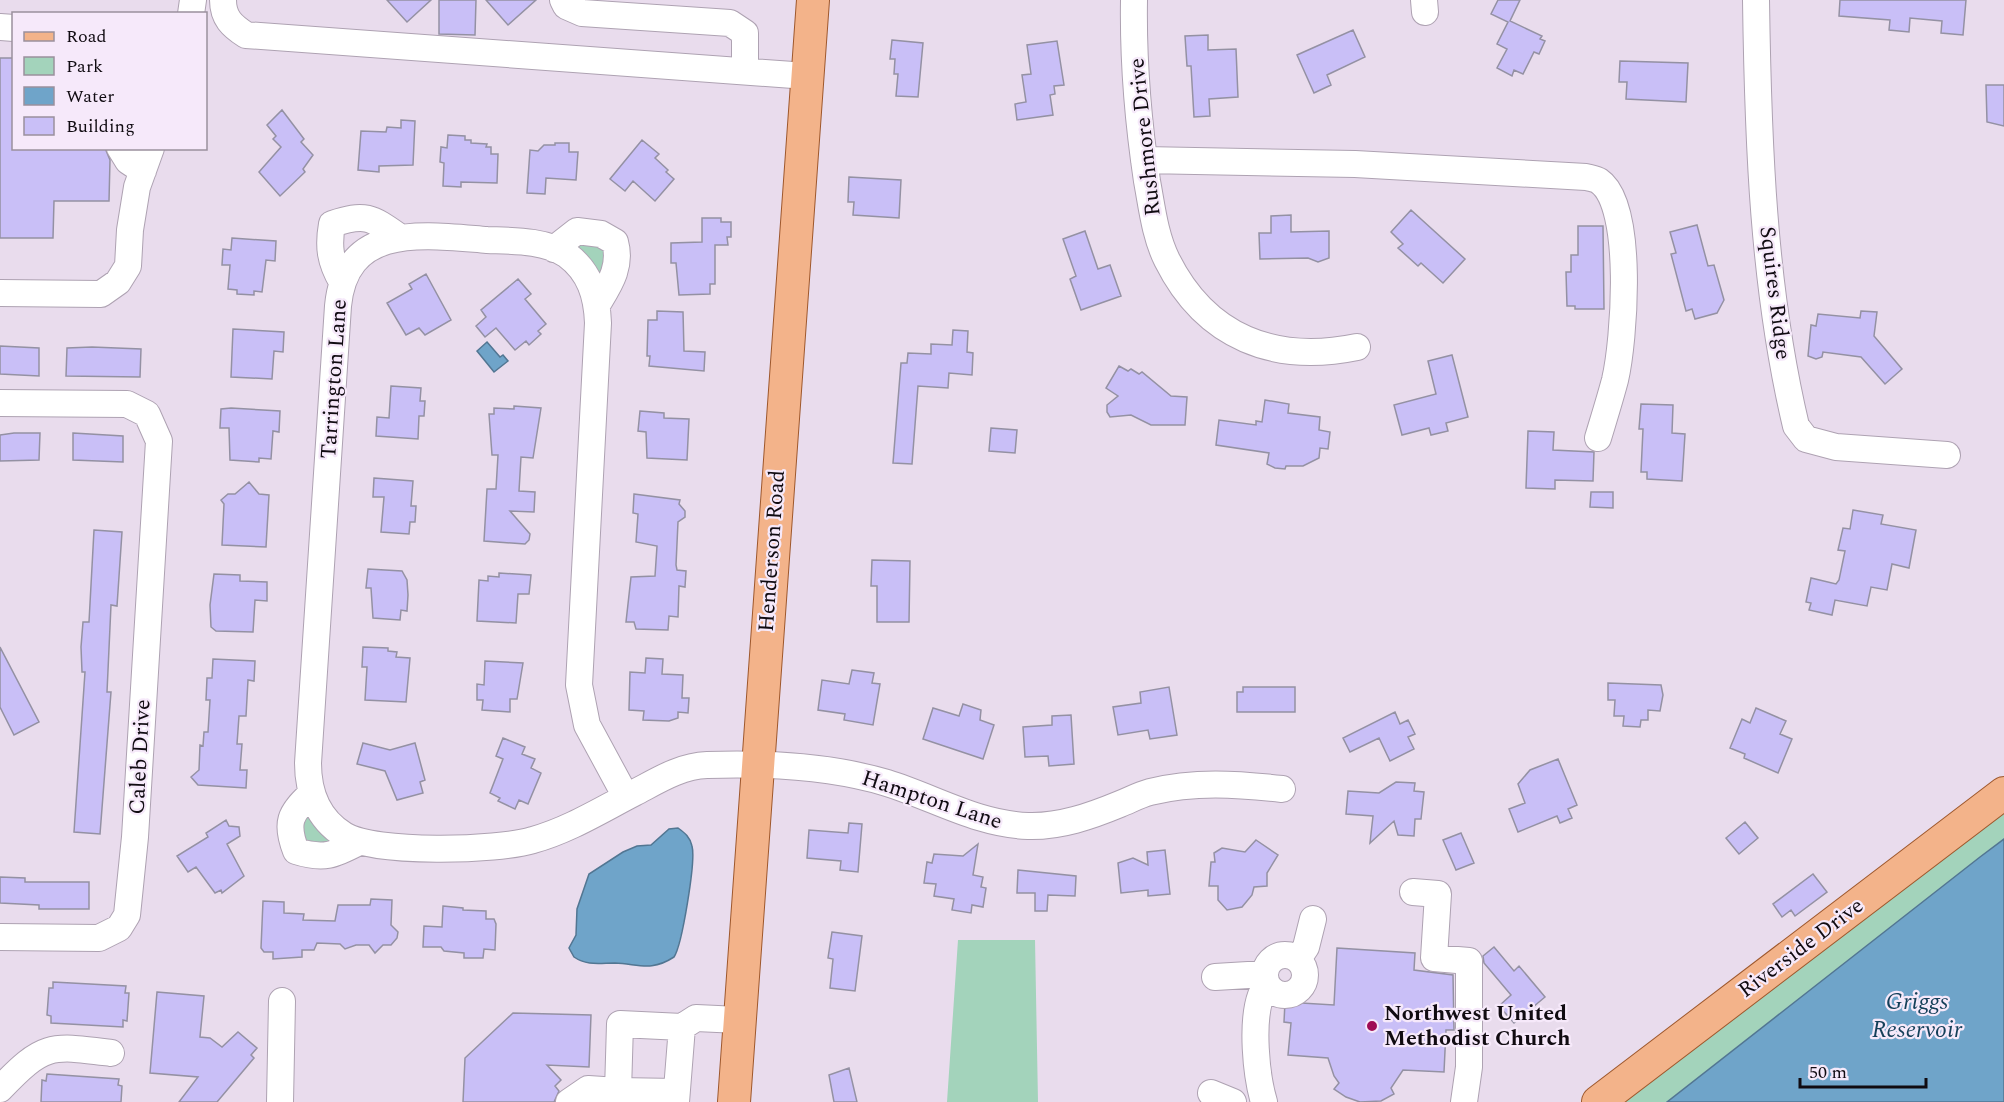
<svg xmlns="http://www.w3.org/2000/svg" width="2004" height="1102" viewBox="0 0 2004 1102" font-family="Spectral,serif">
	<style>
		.green { fill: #a3d3bb }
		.water { fill: #6fa4c9; stroke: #527692; stroke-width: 1.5 }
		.building { fill: #c9bff7; stroke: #9491a3; stroke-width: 1.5 }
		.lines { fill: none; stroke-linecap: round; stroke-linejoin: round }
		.minor-casing { stroke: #aea2b2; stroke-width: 28 }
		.major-casing { stroke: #9e582d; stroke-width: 34 }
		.minor { stroke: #fff; stroke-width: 26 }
		.major { stroke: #f3b38a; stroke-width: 32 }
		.poi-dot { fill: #9f0c54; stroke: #f6e9fa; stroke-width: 2 }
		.labels { text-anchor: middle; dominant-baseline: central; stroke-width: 4.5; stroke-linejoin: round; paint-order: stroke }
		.street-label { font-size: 22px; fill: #100b11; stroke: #f6e9fa }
		.poi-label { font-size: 22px; font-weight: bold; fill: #100b11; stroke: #f6e9fa; text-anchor: start }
		.water-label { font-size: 24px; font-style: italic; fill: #143f59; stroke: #f6e9fa }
	</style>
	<rect width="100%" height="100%" fill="#e9dced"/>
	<path class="green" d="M578,243L605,247L603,276L576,247Z
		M2004,809V839L1667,1102H1621Z
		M306,811L334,844L306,843L301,830Z
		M958,940H1035L1038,1102H947Z"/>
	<path class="water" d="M487,342L500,357L503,355L508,361L494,372L477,351Z
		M678,828C685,833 690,837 692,846C696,861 682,945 674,957C651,972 639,964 615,963C600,963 587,966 574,957L569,948L576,935L577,909L589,874L623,852L637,846L651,845L669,829Z
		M2004,839V1102H1667L1980,857Z"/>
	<path class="building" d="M387,0H431L407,22Z
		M439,0H476L475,35L439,34Z
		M486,0H536L508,25Z
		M1498,0H1520L1510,21L1542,36L1540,39L1545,41L1539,54L1534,52L1523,74L1514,70L1512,76L1497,68L1507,49L1497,44L1508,22L1491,14Z
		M1840,0H1966L1963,35L1941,33L1942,21L1910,18L1909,32L1889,30L1890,20L1839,16Z
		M1353,30L1365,57L1327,75L1331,85L1314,93L1297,55Z
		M1208,35V50L1236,49L1238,97L1209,99L1210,116L1194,117L1191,66H1187L1185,36Z
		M892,40L923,43L918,97L896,96L898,74H894L895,59H890Z
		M1057,41L1064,85L1054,86L1055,94L1050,95L1053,115L1017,120L1015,104L1026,102L1022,75L1031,74L1027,45Z
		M0,58H14V148H105L110,160L109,201H54L53,238H0Z
		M1620,61L1688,63L1686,102L1626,99L1627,82H1619Z
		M1986,85H2004V126L1987,122Z
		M282,110L304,139L301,142L313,155L303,169L305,172L280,196L259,172L281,147L273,139L276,136L267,125Z
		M401,120L415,121L413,165L379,166V172L358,170L361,131L386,132L387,127L401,128Z
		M448,135L465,136V140H471V143L487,144L486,147H491V154H498L497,183L461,182V187L443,186L444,163L440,162L441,147L447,148Z
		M642,140L659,154L655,158L668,170L666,172L674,179L655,201L633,181L625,191L610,179Z
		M555,143H569V152H578L576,180L546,178L545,194L527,193L530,150L538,151L544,145H555Z
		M849,177L901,180L899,218L853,215L854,202H848Z
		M1411,210L1465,259L1443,283L1421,263L1418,266L1398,248L1403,244L1391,232Z
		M1291,215V232L1329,231V258L1318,262L1308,258L1260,259L1259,233H1271V216Z
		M702,218H721V222H731V237H727L728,245H715V284H710V294L679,295L676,263H671V243L702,242Z
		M1697,225L1708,266L1714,265L1724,300L1717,313L1695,319L1692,309L1686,311L1671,254L1676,253L1670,232Z
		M1578,226H1603L1604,309H1575V306H1567L1566,272H1571V255H1578Z
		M1085,231L1098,269L1110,265L1121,296L1081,310L1070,279L1076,276L1063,239Z
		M232,238L276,241L275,261L266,260L262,292L254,291V295L237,294V290L228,289L230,265H222L223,249L231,250Z
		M426,274L451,320L425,335L419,328L406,335L387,303L412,289L409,284Z
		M518,279L531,294L525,299L546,324L538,331L541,334L529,345L526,341L515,350L496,328L485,337L476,326L486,317L481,310Z
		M657,311L683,312L684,351L705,352L704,371L649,366L650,356H647L648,320H657Z
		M1861,311L1877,312L1874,336L1902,369L1885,384L1861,357L1823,352L1822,357L1816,359L1808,356L1811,325L1816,326L1818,314L1860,318Z
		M233,329L284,332L283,352L274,351L272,379L231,377Z
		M953,330L968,331L967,352L973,353L972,375L949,373L948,388L918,386L912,464L893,463L901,363H907L908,353L931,354V344L952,345Z
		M0,346L39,348V376L0,374Z
		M92,347L141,349L140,377L66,376L67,348Z
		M1452,355L1468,417L1446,423L1448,431L1431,435L1429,428L1402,435L1394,405L1436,394L1428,361Z
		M1119,366L1128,371L1131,369L1139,374L1142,372L1171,396L1187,397L1185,425H1151L1131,415L1110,417L1107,412V405L1118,396L1106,388Z
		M391,386L421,388L420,401H425L424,416H419L418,439L376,436L377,417L389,418Z
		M1265,400L1289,404L1288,413L1320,417L1319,430L1330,432L1328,449L1320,448L1319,458L1303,466H1286L1285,469L1275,468L1267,464L1269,453L1216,445L1219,420L1256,425V421L1262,422Z
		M1641,404L1673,405L1672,433L1685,434L1682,481L1647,479V472H1641L1643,429H1639Z
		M514,406L541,408L533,458L521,457L519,491L535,492L534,512L510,511L530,534L529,540L525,544L484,541L487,489H496L498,455H492L489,414H494V408L514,409Z
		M231,408L280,411L279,432L273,431L271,459L259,458V462L230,460L229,428H220L221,409Z
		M640,411L664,413V418L689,419L687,460L647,458L646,432L638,431Z
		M991,428L1017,430L1015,453L989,451Z
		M1528,431L1554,432L1553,450L1594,452L1593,481L1555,480V489L1526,488Z
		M14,433H40L39,460L0,461V435Z
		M73,433L123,436V462L73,460Z
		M374,478L413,481L411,506H416L415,522H410L409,534L381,532L384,497H373Z
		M249,482L259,494L269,495L266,547L222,545L224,504L221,500L228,494H235Z
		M1591,492H1613V508L1590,507Z
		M634,494L680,500L679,504L685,511V517L678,522L676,565L677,570L686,571L685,587L679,586L678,617L669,616L668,630L636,629L634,622H626L631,577L655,576L657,546L636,542L638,514L633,513Z
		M1853,510L1883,515L1881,524L1916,530L1909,568L1892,564L1887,590L1871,587L1867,606L1835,600L1832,615L1809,610L1811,603L1806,602L1811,578L1836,584L1839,580L1845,551L1838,550L1843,528L1850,529Z
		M94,530L122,532L117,606L111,605L107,692H111L100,834L74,832L85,672H82L81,647L83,622H89Z
		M872,560L910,561L909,622H877V586H871Z
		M368,569L402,571L407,580L408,595L407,611L401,610L400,620L373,618L371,588H366Z
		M499,573L531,575L529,594H518L516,623L477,621L479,580L488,581V576L499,577Z
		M214,574L240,575V581L267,582V601L255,600L253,632L216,631L211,627L210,605Z
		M0,647L39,722L14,735L0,707Z
		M363,647L388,648V651L397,652L396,657L410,658L406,702L365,700L367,667H362Z
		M646,658L663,659L662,674L683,675L682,698H689L688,713L678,712V718L669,721L643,720L644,711L629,710L630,672L645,673Z
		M213,659L255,661L254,681L248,680L246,716H239L237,744H242L240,770H247L246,788L198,785L191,777L199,770L200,745L203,746L204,732H208L210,700H206L207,678H212Z
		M485,661L523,663L517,699H510V712L482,710L483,700H477V684L484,685Z
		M852,670L874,673L872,683L880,684L873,725L844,720L845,714L818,710L822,680L849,684Z
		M1608,683L1661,685L1663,695L1660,711L1648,710V720H1641L1640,727L1623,726L1624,716H1614L1615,700H1608Z
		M1169,687L1177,735L1150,739L1148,730L1118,735L1113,707L1141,703L1140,692Z
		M1243,687H1295V712H1237V692H1243Z
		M963,704L981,710L980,720L994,725L983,759L923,739L933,708L959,716Z
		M1756,708L1786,721L1780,734L1792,739L1778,773L1744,758L1745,754L1730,748L1742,719L1750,723Z
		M1395,712L1400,724L1408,720L1415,734L1408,737L1414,749L1390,761L1379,738L1350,752L1343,738Z
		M1071,715L1074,764L1049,766L1048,756L1025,757L1023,727L1052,725V716Z
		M503,738L525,747L522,754L535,759L531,768L541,773L528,804L519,800L515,809L498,801L500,798L490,793L503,759L496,756Z
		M363,743L390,750L415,743L425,780L420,782L423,793L397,800L385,771L357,764Z
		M1558,759L1577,805L1568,809L1572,818L1560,823L1557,816L1518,832L1509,809L1525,803L1518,784L1530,770Z
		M1396,782L1415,783L1414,791L1424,792L1421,819H1415L1414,836L1398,835L1394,821L1370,843L1373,816L1346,814L1348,791L1379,793Z
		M226,820L229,826L239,827L240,836L227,844L244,876L222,893L221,890L215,893L196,867L188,872L177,856L208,837L206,833Z
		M1745,822L1758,838L1739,854L1726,838Z
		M849,823L862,824L858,872L840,870L841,861L807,858L809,830L848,833Z
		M1461,833L1474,863L1456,870L1443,840Z
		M1256,840L1278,855L1267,873V886L1254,887L1252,895L1242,907L1227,910L1218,900V886H1209L1211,862H1215L1214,853L1222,848L1245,852Z
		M978,844L973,875L983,877L981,887L986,888L983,907L972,905L971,913L952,910L954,899L934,896L936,884L924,883L927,862L932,863L934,854L963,856Z
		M1165,850L1170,894L1148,896V890L1121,893L1118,863L1133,858L1148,865L1147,852Z
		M1018,870L1076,876L1075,896L1048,895L1047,911H1035V893H1017Z
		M1813,874L1827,892L1795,916L1791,910L1782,917L1773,904Z
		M0,877L25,878V882H89V909H39V905L0,903Z
		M371,899L392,900L391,925L398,932L397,938L391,945H383L375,953L369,945H356L345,949L340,944L317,943L314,950H302V957L273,959V952H264L261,948L263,901L284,902V913L304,914L303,920L335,921L338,905H370Z
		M443,906L463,908V910L486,911V919H494L496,924L495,950L484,949L483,958H464V953L444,951L441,947H423L424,926L442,927Z
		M832,932L862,936L855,991L830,988L833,959L828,958Z
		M1494,947L1514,971L1519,966L1545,997L1514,1023L1499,1006L1511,995L1484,963L1483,956Z
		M1337,948L1415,953L1414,970L1453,975L1454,1030H1446L1444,1072L1403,1070L1391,1088L1394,1094L1381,1101L1360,1102L1346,1097L1334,1089L1339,1083L1334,1076L1328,1058L1288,1055L1291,1023L1284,1022L1285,1002L1334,1005Z
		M53,982L126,986L125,993H129L127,1021L123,1020V1027L51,1023V1016L47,1015L49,988H53Z
		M157,992L204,996L200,1037L210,1038L222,1047L238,1032L257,1048L251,1055L254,1058L217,1102H179L198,1077L150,1073Z
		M513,1013L591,1015L589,1067L547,1065L561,1080L555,1086L559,1091L554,1102H463L465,1058Z
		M849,1068L857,1102H834L829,1075Z
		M47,1074L119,1079L118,1085L122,1086L121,1102H41L42,1080L46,1081Z"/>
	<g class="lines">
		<defs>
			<path id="minor" d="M223,0C223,18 232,26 246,35L807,76
				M563,0L566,6L582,13L730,23L745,33V71
				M1134,0C1133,61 1138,121 1147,181C1152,208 1155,236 1167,260C1206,338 1275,364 1357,347
				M1424,0L1425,12
				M1756,0C1758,142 1763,287 1796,426L1806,439L1836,447L1947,455
				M191,14L193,0
				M0,27L14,28
				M120,148L128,161L143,171
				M1144,160L1355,164L1586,177C1590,178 1596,179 1599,181C1635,205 1624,342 1615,380C1610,399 1604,418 1598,438
				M554,249L577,231L601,234L615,242C622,267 609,285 597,305
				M342,282C330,261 328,247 332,224C365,213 371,217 398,236
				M0,293L101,294L118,282L128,266L130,230L137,187L151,148
				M0,403L127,404L147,414L159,441L135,837L127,915L119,928L99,938L0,937
				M311,794C290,813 285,823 296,851C324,860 334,855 359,842
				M626,797L587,725L579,685L598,323C597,296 590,272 567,255C545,240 512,241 487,240C425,235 346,222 338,306L308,763C308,792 318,819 344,835C375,854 497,851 533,840C569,830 601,810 634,793C657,781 680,766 707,765C766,763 830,766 887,783C935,798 977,824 1028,826C1060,827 1091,816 1120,804C1130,800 1139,795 1150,792C1194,781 1237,784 1282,789
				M1413,892L1438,894L1434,958L1469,961V1067L1464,1102
				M1265 975a20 20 0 1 1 40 0a20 20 0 1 1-40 0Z
				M1298,959L1306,947L1313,919
				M1215,977L1265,974
				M0,1089C44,1043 50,1045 111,1053
				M676,1092L618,1091L620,1024L682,1027
				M1211,1093L1233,1102
				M280,1102L282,1001
				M569,1102L588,1089L618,1091
				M676,1102L682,1027L696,1018L739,1020
				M1264,1102C1256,1075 1251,1022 1261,995L1271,989"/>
			<path id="major" d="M734,1102L813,0
				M1598,1102L2004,793"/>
		</defs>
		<use href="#minor" class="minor-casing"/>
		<use href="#major" class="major-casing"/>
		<use href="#minor" class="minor"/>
		<use href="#major" class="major"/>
	</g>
	<circle class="poi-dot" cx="1372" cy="1026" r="6"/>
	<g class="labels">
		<g class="street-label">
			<text transform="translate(1145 137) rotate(-96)">Rushmore Drive</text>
			<text transform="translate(1775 293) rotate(83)">Squires Ridge</text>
			<text transform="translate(334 379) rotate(-86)">Tarrington Lane</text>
			<text transform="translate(772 551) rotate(-86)">Henderson Road</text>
			<text transform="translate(140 757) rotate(-87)">Caleb Drive</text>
			<text transform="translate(932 800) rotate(18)">Hampton Lane</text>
			<text transform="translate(1801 948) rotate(-37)">Riverside Drive</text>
		</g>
		<g class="poi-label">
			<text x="1384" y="1013">Northwest United<tspan x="1384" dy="25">Methodist Church</tspan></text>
		</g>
		<g class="water-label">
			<text x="1917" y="1002">Griggs<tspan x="1917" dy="28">Reservoir</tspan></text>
		</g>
	</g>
	<rect x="12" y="12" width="195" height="138" fill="#f6e9fa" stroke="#9a909d" stroke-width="1.5"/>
	<rect x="24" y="32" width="30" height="9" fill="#f3b38a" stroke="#9a909d" stroke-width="1.5"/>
	<text x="66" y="42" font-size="18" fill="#100b11">Road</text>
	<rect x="24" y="57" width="30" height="18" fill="#a3d3bb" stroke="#9a909d" stroke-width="1.5"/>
	<text x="66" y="72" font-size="18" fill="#100b11">Park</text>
	<rect x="24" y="87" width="30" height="18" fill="#6fa4c9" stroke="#9a909d" stroke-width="1.5"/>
	<text x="66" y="102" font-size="18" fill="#100b11">Water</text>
	<rect x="24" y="117" width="30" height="18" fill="#c9bff7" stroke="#9a909d" stroke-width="1.5"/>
	<text x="66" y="132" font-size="18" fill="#100b11">Building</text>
	<path d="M1800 1078v9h126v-9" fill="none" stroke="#100b11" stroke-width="3"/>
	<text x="1809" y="1078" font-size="18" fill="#100b11" stroke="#f6e9fa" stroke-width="4.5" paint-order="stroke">50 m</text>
</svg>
